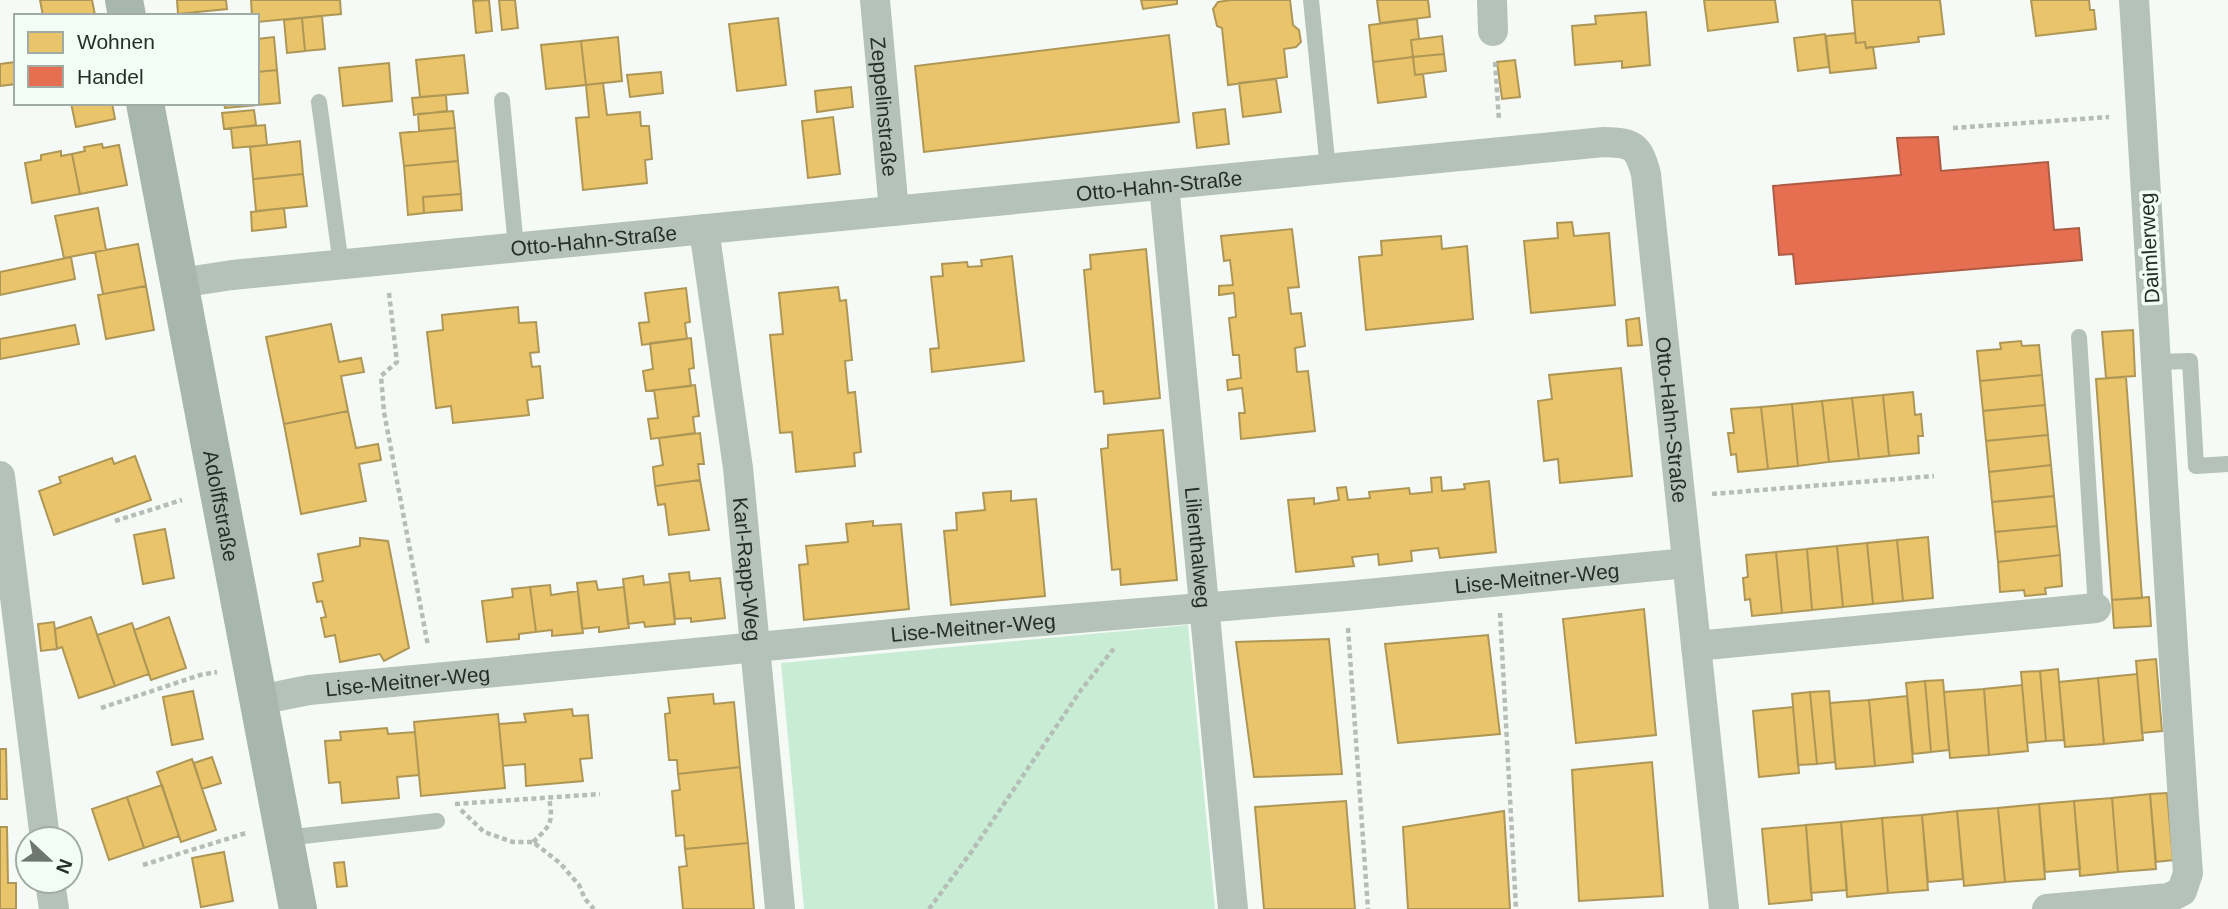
<svg xmlns="http://www.w3.org/2000/svg" width="2228" height="909" viewBox="0 0 2228 909" font-family="Helvetica,sans-serif">
	<style>
		.green { fill: #c8ecd4 }
		.homes { fill: #e9c46a; stroke: #ae9756; stroke-width: 2 }
		.shops { fill: #e76f51; stroke: #ac5c44; stroke-width: 2 }
		.lines { fill: none; stroke-linecap: round; stroke-linejoin: round }
		.path { stroke: #b4bdb7; stroke-width: 4.5; stroke-dasharray: 5 3.5; stroke-linecap: butt }
		.lane { stroke: #b5c2ba; stroke-width: 16 }
		.street { stroke: #b5c2ba; stroke-width: 30 }
		.secondary { stroke: #a8b7ad; stroke-width: 38 }
		.labels { text-anchor: middle; dominant-baseline: central; stroke-width: 7; stroke-linejoin: round; paint-order: stroke }
		.street-label { font-size: 21px; fill: #242f27; stroke: #f2fdf5 }
	</style>
	<rect width="100%" height="100%" fill="#f5faf6"/>
	<path class="green" d="M1188,625L1215,909H804L781,663Z"/>
	<path class="homes" d="M40,0H92L95,15L43,16Z
		M177,0H226L227,9L178,14Z
		M251,0H340L341,14L257,22V16H252Z
		M489,0L492,31L476,33L473,1Z
		M499,0H515L518,28L502,30Z
		M1141,0H1177V4L1143,9Z
		M1231,0H1290L1293,25L1299,30L1301,42L1296,47L1284,49L1287,77L1228,85L1222,28L1217,26L1213,9L1218,2Z
		M1377,0H1428L1430,17L1380,23Z
		M1704,0H1775L1778,22L1708,31Z
		M1852,0H1940L1944,34L1918,37L1919,42L1866,48L1865,42L1856,43Z
		M2031,0H2089L2090,10H2094L2096,29L2036,36Z
		M1646,12L1650,65L1622,68V61L1575,65L1572,26L1596,24L1595,16Z
		M322,16L325,49L305,51L302,18Z
		M302,18L305,51L287,53L284,20Z
		M778,18L786,85L737,91L729,24Z
		M1417,19L1419,39L1411,40L1413,57L1373,62L1369,25Z
		M1855,33L1856,43L1865,42L1866,48L1873,47L1876,68L1830,73L1826,36Z
		M1825,34L1829,67L1798,71L1794,38Z
		M1169,35L1179,122L924,152L915,66Z
		M1442,36L1444,54L1413,57L1411,40Z
		M274,37L277,70L257,72V39Z
		M618,37L622,81L586,85L581,41Z
		M581,41L586,85L546,89L541,45Z
		M1444,54L1446,71L1415,75L1413,57Z
		M464,55L468,93L420,97L416,60Z
		M1413,57L1415,75L1423,74L1426,97L1378,103L1373,62Z
		M1515,60L1520,97L1502,99L1497,62Z
		M16,62V84L0,86V64Z
		M389,63L392,101L343,106L339,68Z
		M277,70L280,103L225,108L224,103H257V72Z
		M661,72L663,93L630,97L627,75Z
		M1276,79L1281,112L1243,117L1239,83Z
		M603,83L607,115L640,112L641,126H649L652,159L645,160L647,183L583,190L576,118L589,117L586,85Z
		M851,87L853,107L817,112L815,91Z
		M446,95L447,111L414,115L412,98Z
		M71,103H112L115,119L76,127Z
		M1225,109L1229,144L1197,148L1193,113Z
		M254,110L256,125L224,129L222,113Z
		M453,111L455,128L419,131L418,114Z
		M833,117L840,174L808,178L802,121Z
		M265,125L267,145L233,148L231,128Z
		M455,128L458,161L404,166L400,133Z
		M300,141L303,174L253,179L250,147Z
		M102,144L103,148L119,145L127,185L80,194L72,154L85,151L84,147Z
		M61,151V156L72,154L80,194L32,203L25,163L41,160V155Z
		M458,161L461,194L423,197L424,213L408,215L404,166Z
		M303,174L307,206L256,211L253,179Z
		M461,194L462,210L424,213L423,197Z
		M98,208L106,250L64,258L55,216Z
		M284,208L286,227L252,231L251,212Z
		M1572,222L1574,236L1609,233L1615,305L1531,313L1524,241L1558,238L1557,223Z
		M1292,229L1299,287L1288,288L1291,314L1301,313L1305,346L1295,348L1297,372L1308,371L1315,431L1241,439L1239,413H1245L1242,388L1228,390L1227,380L1241,378L1239,355H1233L1229,318L1236,317L1234,293L1219,295V286L1233,285L1230,260L1224,261L1221,236Z
		M1441,236L1442,249L1467,246L1473,319L1366,330L1359,257L1382,255L1381,241Z
		M138,244L146,286L103,294L95,252Z
		M1146,249L1160,398L1104,404L1103,391L1095,392L1084,270L1091,269L1090,255Z
		M1012,256L1024,361L932,372L930,349L939,348L931,277L943,276L942,264L967,262L968,267L982,266L981,260Z
		M71,257L75,279L0,295V272Z
		M146,286L154,330L106,339L98,295Z
		M838,287L840,301L846,300L852,360L845,361L848,393L855,392L861,452L854,453L855,466L796,472L792,432L780,433L770,335L783,334L779,293Z
		M686,288L690,322L685,323L687,339L642,345L639,323L649,322L645,293Z
		M518,307L519,323L536,322L539,352L530,353L532,367L540,366L543,398L527,400L529,415L453,423L451,406L436,408L427,332L443,330L442,315Z
		M1639,318L1642,345L1628,346L1626,320Z
		M331,324L339,362L361,358L364,372L341,376L348,411L284,424L266,337Z
		M75,325L79,344L0,359V339Z
		M2133,330L2135,376L2106,378L2102,332Z
		M691,338L694,368L689,369L691,386L646,391L643,371L653,369L650,343Z
		M2021,341L2022,346L2039,345L2042,375L1980,381L1977,351L2001,349L2000,343Z
		M1621,368L1632,476L1560,483L1558,459L1544,461L1538,401L1552,399L1549,375Z
		M2042,375L2045,405L1983,411L1980,381Z
		M2126,377L2142,598L2112,600L2096,379Z
		M695,385L699,416L693,417L695,433L651,439L648,419L658,418L654,390Z
		M1913,392L1915,415L1921,414L1923,436H1918L1919,453L1889,456L1883,395Z
		M1883,395L1889,456L1859,459L1852,398Z
		M1852,398L1859,459L1829,462L1822,401Z
		M1822,401L1829,462L1798,466L1792,404Z
		M1792,404L1798,466L1768,469L1761,407Z
		M2045,405L2048,435L1986,441L1983,411Z
		M1761,407L1768,469L1738,472L1736,454L1731,455L1728,433H1734L1731,409Z
		M348,411L356,448L378,444L381,460L359,464L366,501L301,514L284,424Z
		M1163,430L1177,580L1121,585L1120,569L1112,570L1101,449L1108,448V435Z
		M700,433L704,464H698L700,480L655,486L653,467L663,465L659,438Z
		M2048,435L2051,465L1989,472L1986,441Z
		M135,456L151,500L54,535L39,491L61,483L59,477L112,458L114,464Z
		M2051,465L2054,496L1992,502L1989,472Z
		M1441,477L1442,491L1465,489L1464,484L1489,481L1496,552L1440,558L1438,548L1411,551L1412,561L1379,565L1378,554L1352,557L1354,566L1296,572L1288,500L1314,498V504L1339,500L1337,488L1346,487L1348,500L1370,498L1369,492L1409,488L1410,494L1432,492L1431,478Z
		M700,480L709,530L669,535L665,504L658,505L655,486Z
		M1011,491V501L1036,499L1045,596L951,605L944,531L957,530L956,513L985,510L983,493Z
		M2054,496L2057,526L1995,532L1992,502Z
		M873,521V526L901,524L909,609L804,620L799,565L808,564L806,546L848,542L846,524Z
		M2057,526L2060,555L1998,562L1995,532Z
		M165,529L174,578L143,584L134,535Z
		M1928,537L1933,598L1903,601L1897,540Z
		M360,538L388,541L409,648L384,661L380,654L340,662L335,635L325,637L321,618L326,617L322,601L317,602L313,583L323,581L318,554L360,546Z
		M1897,540L1903,601L1873,604L1867,543Z
		M1867,543L1873,604L1843,607L1837,546Z
		M1837,546L1843,607L1812,610L1807,549Z
		M1807,549L1812,610L1782,613L1776,552Z
		M1776,552L1782,613L1752,616L1750,599L1745,600L1743,578L1748,577L1746,555Z
		M2060,555L2062,586L2045,588L2046,594L2025,596L2024,590L2000,592L1998,562Z
		M689,572L690,581L720,578L725,618L691,622V618L675,619L669,574Z
		M643,576L644,585L670,582L675,624L645,627L644,622L628,624L623,579Z
		M596,581L598,590L624,587L629,628L599,632V627L582,629L577,583Z
		M550,585L551,595L578,591L583,633L552,636V630L536,632L530,587Z
		M530,587L536,632L519,634V639L487,642L482,601L513,597L512,589Z
		M2149,597L2151,626L2114,628L2112,600Z
		M1644,609L1656,735L1576,743L1563,619Z
		M91,617L115,686L79,698L62,647L57,649L55,629Z
		M169,617L186,668L151,680L134,630Z
		M54,622L57,649L41,651L38,624Z
		M132,623L149,674L115,686L97,635Z
		M1488,635L1500,734L1398,743L1385,644Z
		M1329,639L1342,774L1254,777L1236,642Z
		M2156,659L2162,731L2142,733L2136,661Z
		M2058,669L2064,740L2046,741L2040,671Z
		M2040,671L2046,741L2027,743L2021,672Z
		M2137,674L2143,740L2104,744L2098,678Z
		M2098,678L2104,744L2065,747L2059,682Z
		M1943,680L1949,750L1931,752L1925,681Z
		M1925,681L1931,752L1913,754L1906,683Z
		M2022,685L2028,751L1989,755L1984,689Z
		M1984,689L1989,755L1950,758L1944,692Z
		M193,691L203,739L172,745L163,697Z
		M1829,691L1835,762L1817,764L1810,692Z
		M1810,692L1817,764L1798,765L1792,694Z
		M713,694L714,704L734,702L740,767L678,774L677,760H669L665,714L670,713L668,698Z
		M1907,696L1913,762L1875,766L1869,700Z
		M1869,700L1875,766L1836,769L1830,703Z
		M1793,707L1799,773L1759,777L1753,711Z
		M572,709L573,716L588,715L592,758L580,759L583,781L526,786L525,764L503,766L499,724L526,722L524,714Z
		M498,714L505,788L421,796L414,722Z
		M387,728L388,734L415,732L419,775L397,777L399,798L342,803L340,782L329,783L325,741L341,740L340,732Z
		M0,749H6L7,799H0Z
		M212,757L221,783L202,789L194,763Z
		M192,759L216,830L181,842L157,772Z
		M1652,762L1663,896L1579,901L1572,770Z
		M740,767L748,843L685,849L684,835L676,836L672,791L680,790L678,774Z
		M162,785L179,836L144,848L127,797Z
		M2167,793L2173,860L2156,862L2150,794Z
		M2150,794L2156,869L2118,872L2112,798Z
		M127,797L144,848L109,860L92,809Z
		M2112,798L2118,872L2080,876L2074,801Z
		M1346,801L1355,909H1264L1255,807Z
		M2074,801L2080,869L2045,872L2039,804Z
		M2039,804L2045,879L2005,882L1998,808Z
		M1998,808L2005,882L1964,886L1957,811Z
		M1504,811L1510,909H1408L1403,827Z
		M1957,811L1963,879L1928,882L1922,815Z
		M1922,815L1928,890L1888,893L1882,818Z
		M1882,818L1888,893L1847,897L1841,822Z
		M1841,822L1847,890L1811,893L1806,825Z
		M1806,825L1812,900L1769,904L1762,829Z
		M0,827H7L8,883H16V909H0Z
		M748,843L754,909H683L679,867L687,866L685,849Z
		M224,852L233,901L201,907L192,858Z
		M344,862L347,886L337,887L334,863Z"/>
	<path class="shops" d="M1938,137L1941,171L2048,162L2054,230L2079,228L2082,260L1796,284L1793,254L1779,255L1773,186L1901,175L1897,138Z"/>
	<g class="lines">
		<path class="path" d="M1495,62L1499,120
			M1953,128L2109,117
			M389,293L397,362L381,376L384,412L428,646
			M1712,494L1934,476
			M115,521L182,500
			M1500,613L1516,909
			M1348,628L1368,909
			M101,708L200,675L217,672
			M455,804L600,794
			M461,810L484,832L513,842H533L560,863L579,885L585,899L594,909
			M533,842C552,825 553,821 549,798
			M143,865L246,833
			M929,909L972,851L1081,690L1115,647"/>
		<path class="lane" d="M1311,0L1328,169
			M502,100L516,247
			M319,102L341,265
			M2079,337L2096,608
			M2156,362L2190,361L2196,466L2228,464
			M285,838L437,821"/>
		<g class="street">
			<path id="s1" d="M875,0L894,211"/>
			<path d="M1492,0L1493,31"/>
			<path id="s2" d="M1164,185L1233,909"/>
			<path id="s3" d="M704,229L738,468L780,909"/>
			<path id="s4" d="M180,283L232,275L1604,142C1633,143 1638,145 1646,174L1724,909"/>
			<path d="M0,476L45,839"/>
			<path d="M1696,646L2096,608"/>
			<path id="s5" d="M259,700L309,690L934,630L1346,596L1687,563"/>
			<path d="M50,881L54,909"/>
			<path d="M2047,909L2169,898L2182,891L2188,873C2167,582 2153,291 2134,0"/>
		</g>
		<g class="secondary">
			<path d="M124,0L127,16"/>
			<path id="s6" d="M145,103L298,909"/>
		</g>
	</g>
	<g class="labels">
		<g class="street-label">
			<text stroke="none"><textPath href="#s1" startOffset="107">Zeppelinstraße</textPath></text>
			<text stroke="none"><textPath href="#s4" startOffset="984">Otto-Hahn-Straße</textPath></text>
			<text stroke="none"><textPath href="#s4" startOffset="416">Otto-Hahn-Straße</textPath></text>
			<text transform="translate(2149 248) rotate(-93)">Daimlerweg</text>
			<text stroke="none"><textPath href="#s4" startOffset="1738">Otto-Hahn-Straße</textPath></text>
			<text stroke="none"><textPath href="#s6" startOffset="410">Adolffstraße</textPath></text>
			<text stroke="none"><textPath href="#s2" startOffset="364">Lilienthalweg</textPath></text>
			<text stroke="none"><textPath href="#s3" startOffset="343">Karl-Rapp-Weg</textPath></text>
			<text stroke="none"><textPath href="#s5" startOffset="1284">Lise-Meitner-Weg</textPath></text>
			<text stroke="none"><textPath href="#s5" startOffset="718">Lise-Meitner-Weg</textPath></text>
			<text stroke="none"><textPath href="#s5" startOffset="150">Lise-Meitner-Weg</textPath></text>
		</g>
	</g>
	<rect x="14" y="14" width="245" height="91" fill="#f2fdf5" stroke="#a0aba3" stroke-width="2"/>
	<rect x="28" y="32" width="35" height="21" fill="#e9c46a" stroke="#a0aba3" stroke-width="2"/>
	<text x="77" y="49" font-size="21" fill="#242f27">Wohnen</text>
	<rect x="28" y="66" width="35" height="21" fill="#e76f51" stroke="#a0aba3" stroke-width="2"/>
	<text x="77" y="84" font-size="21" fill="#242f27">Handel</text>
	<g transform="translate(49 860) rotate(112)"><circle r="33" fill="#f2fdf5" stroke="#a0aba3" stroke-width="2"/>
	<path d="M0-5L12 26L0 18L-12 26Z" fill="#6d766f"/>
	<text y="-10" font-size="19" font-weight="bold" text-anchor="middle" fill="#242f27">N</text>
	</g>
</svg>
